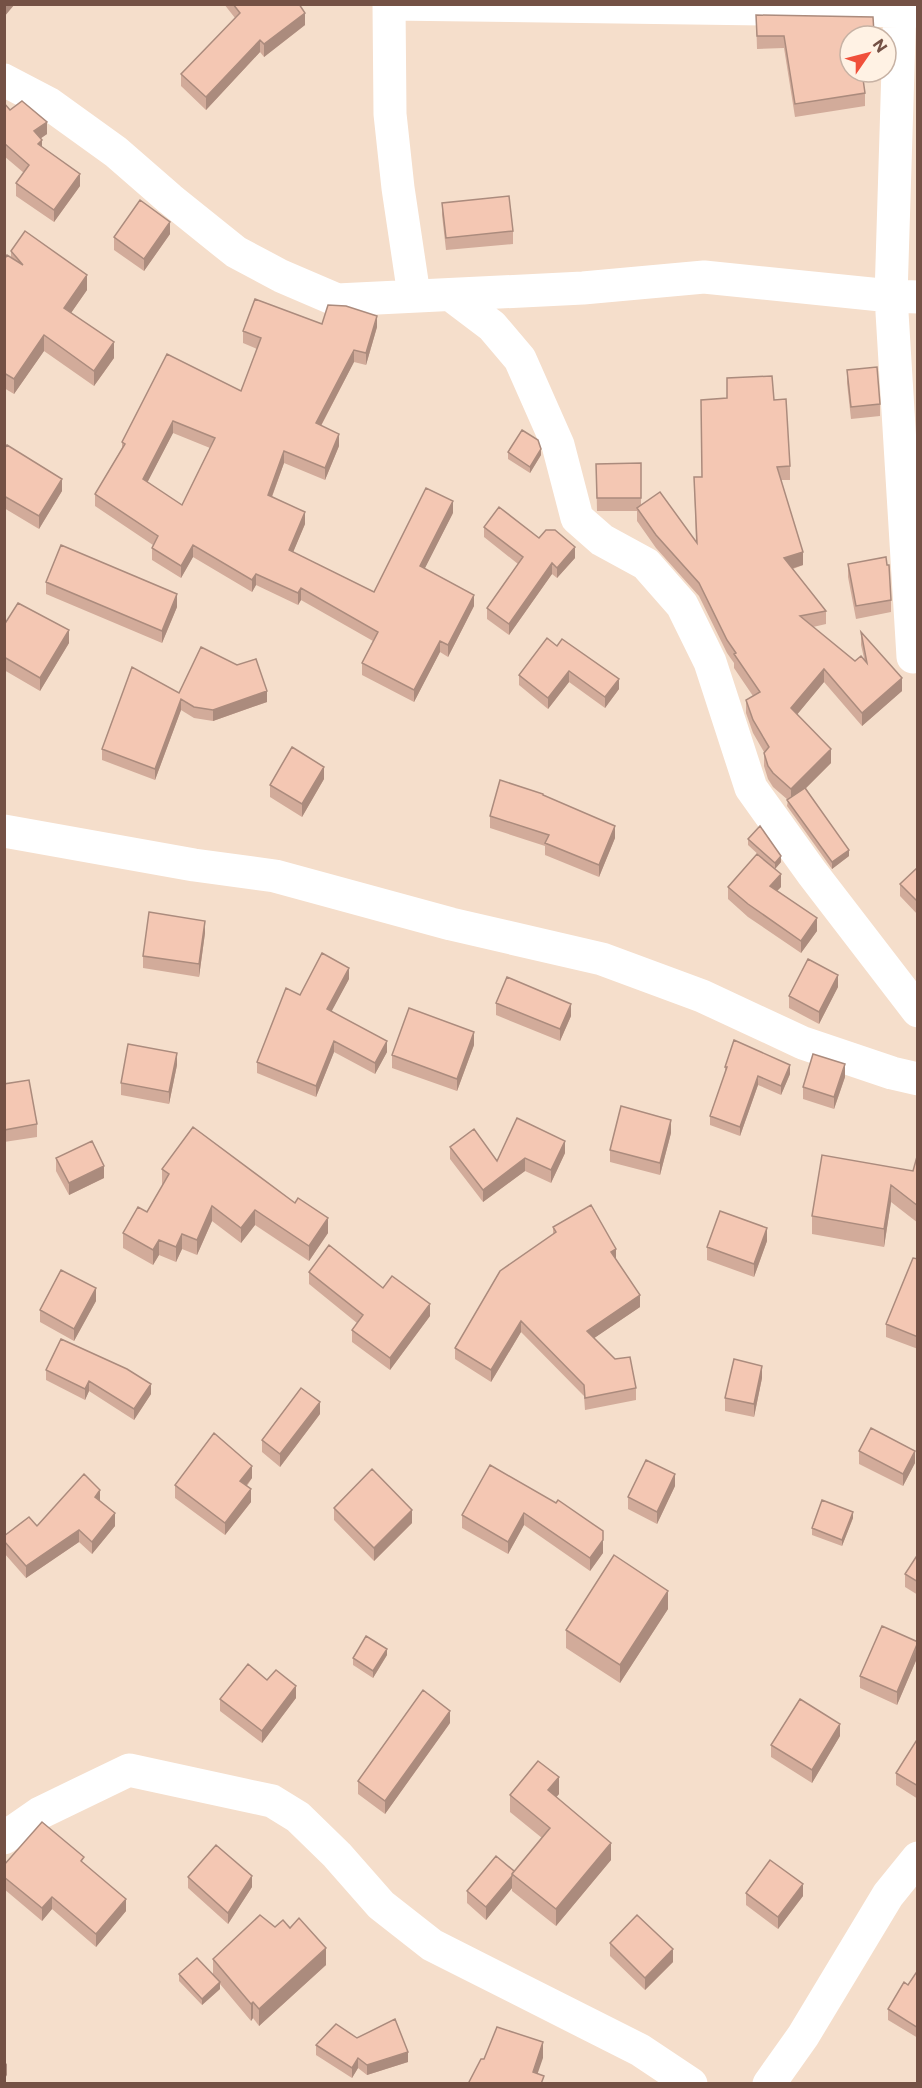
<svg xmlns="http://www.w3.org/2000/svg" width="922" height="2088" viewBox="0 0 922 2088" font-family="Commissioner,sans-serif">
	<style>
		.residential { fill: #f5decb; fill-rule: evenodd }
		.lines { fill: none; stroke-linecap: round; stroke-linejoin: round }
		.minor { stroke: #fff; stroke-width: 33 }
		.wall { fill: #d2ab9a; fill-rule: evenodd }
		.shaded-wall { fill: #ab8b7d }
		.building { fill: #f4c7b3; stroke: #ab8b7d; stroke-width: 1.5; fill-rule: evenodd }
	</style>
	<rect width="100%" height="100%" fill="#feeedd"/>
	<path class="residential" d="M5,5H917V2083H5ZM850,36H886V72H850Z"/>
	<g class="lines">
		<path class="minor" d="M389,4L918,11
			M389,4L390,114L398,188L414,295
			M900,4L891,296L913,657
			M4,80L48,103L116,152L170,199L236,252L281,276L337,300L583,288L704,277L891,296L918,297
			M451,295L492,326L520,359L558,445L577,518L602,540L646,564L682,605L710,662L751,788L812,873L918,1011
			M4,831L194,865L275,876L451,924L602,959L702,996L803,1043L892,1073L918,1079
			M4,1838L40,1813L129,1770L272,1801L298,1817L337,1855L381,1905L432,1945L640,2050L691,2084
			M769,2084L803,2036L888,1895L918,1858"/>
	</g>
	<path class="wall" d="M224,4H299L305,25L264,57L260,52L206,110L181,86V74L235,18Z
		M756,15L873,17L874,36H850L865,93V106L795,117L784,48L757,49Z
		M4,103L10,110L47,134L41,138L42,147L80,186L54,222L16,196V183L24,173L4,156Z
		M918,144V206H917Z
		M442,203L513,231V244L446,250L442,215Z
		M170,234L144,271L114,250V237Z
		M11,251L87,290L71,313L114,358L94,386L44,351L14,394L4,388V260L11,257Z
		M322,324L377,327L366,365L354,362L321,426L339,446L325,480L284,463L272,497L305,524L293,552L374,592L453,513L424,569L474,606L448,657L440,652L414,702L362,675V663L373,641L301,600L298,605L256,585L252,592L193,557L181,578L152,560V548L153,545L95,506V494L122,448V442L241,391L257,349L243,343V331ZM173,433L210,448L182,505L147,482Z
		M847,370L880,404V416L851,419L847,383Z
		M774,400L790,466V480H781L803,565L793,569L826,611V624L813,627L855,661L864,658L861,645V632L902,691L862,726L824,682L797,714L831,763L806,788L849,856L832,869L787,806L788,800L773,787L768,779L764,766V752L753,733L746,713V700L753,696L734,668V663L727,653L699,596L656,548L637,521V511H597L596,464L641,463V505L696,543L694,477H702Z
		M4,449L62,491L39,529L4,508Z
		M508,452L541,455L530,473L508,459Z
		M484,527L539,538L575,558L557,578L552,574L509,635L487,619V608L518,564L484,537Z
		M848,564L891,600V612L856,619L848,577Z
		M46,582L177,607L162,643L46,594Z
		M4,625L69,643L40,691L4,670Z
		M557,646L619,689L605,708L569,682L548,709L519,685V675Z
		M179,693L267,702L213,721L194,718L181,710L155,780L102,760V749Z
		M324,779L302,817L270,797V785Z
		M543,796L615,838L599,877L545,855V846L490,828V816Z
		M748,839L781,862L775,869L781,887L777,891L817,931L801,953L748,917L728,899V887L761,857L748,845Z
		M918,867V915L900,896V884Z
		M205,933L199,977L143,968V956Z
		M349,979L331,1011L387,1052L375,1074L334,1052L316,1097L257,1073V1062L300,995Z
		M838,987L819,1024L789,1008V996Z
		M496,1003L571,1016L560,1041L496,1015Z
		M474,1045L457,1091L392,1068V1055Z
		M177,1065L169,1104L121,1095V1083Z
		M725,1067L790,1074L781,1095L758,1085L740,1136L710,1125V1116L725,1073Z
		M845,1077L834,1109L803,1099V1087Z
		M4,1084L37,1124V1137L4,1142Z
		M671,1133L660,1175L610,1162V1150Z
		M450,1147L497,1161L565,1153L551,1183L525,1171L483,1202L450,1159Z
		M918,1153V1223L891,1202L884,1247L812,1234V1216L913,1171Z
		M56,1158L104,1178L69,1195L56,1171Z
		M162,1169L328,1233L309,1261L255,1225L241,1243L212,1221L197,1255L182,1249L176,1262L159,1255L153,1265L123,1248V1233L147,1212L163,1185L162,1184Z
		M553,1227L616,1259L640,1307L594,1338L636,1388V1400L585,1410L584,1396L521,1332L491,1382L455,1359V1348L553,1234Z
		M767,1241L754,1277L707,1260V1247Z
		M918,1259V1349L886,1337V1324Z
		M309,1272L383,1288L430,1316L390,1370L352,1342V1330L357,1323L309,1284Z
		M96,1301L74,1341L40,1322V1310Z
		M46,1370L151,1394L134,1420L89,1391L85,1400L46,1380Z
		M762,1378L754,1417L725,1411V1398Z
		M320,1414L280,1467L262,1452V1440Z
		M859,1451L915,1463L903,1486L859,1464Z
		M490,1465L603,1553L590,1571L524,1525L508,1554L462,1528V1515Z
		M252,1478L247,1486L251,1502L225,1535L175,1498V1485Z
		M675,1486L657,1524L628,1509V1497Z
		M100,1501L115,1526L92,1554L79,1542L26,1578L4,1553V1536L37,1526Z
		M334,1508L412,1523L374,1561L334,1520Z
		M853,1518L842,1546L812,1535V1528Z
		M918,1554V1595L905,1587V1574Z
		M668,1609L620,1683L566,1648V1630Z
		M918,1642V1656L897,1705L860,1688V1676Z
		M387,1655L373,1678L353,1665V1658Z
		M267,1680L296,1698L262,1743L220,1711V1699Z
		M450,1723L385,1814L358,1794V1781Z
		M840,1736L812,1783L771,1757V1745Z
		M918,1738V1799L896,1785V1773Z
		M559,1794L556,1797L611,1860L556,1926L512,1891V1888L486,1920L467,1903V1891L514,1871L542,1838L510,1812V1795Z
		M84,1863L126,1911L96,1947L52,1909L42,1921L4,1889V1865Z
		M188,1877L252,1887L228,1924L188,1888Z
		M746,1893L803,1896L778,1929L746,1905Z
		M275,1927L290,1928L326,1965L259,2026L253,2018L251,2021L220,1984V1989L202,2005L179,1981V1974L213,1975V1959Z
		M610,1943L673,1962L645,1990L610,1956Z
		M918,1970V2038L888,2020V2009L908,1985Z
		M357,2038L408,2062L367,2075L358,2068L352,2078L316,2055V2045Z"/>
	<path class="shaded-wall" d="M5,4H15L4,17V5Z
		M305,13V25L264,57V44Z
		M260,40V52L206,110V97Z
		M47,122V134L34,143V131Z
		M42,140V152L38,144Z
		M80,174V186L54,222V210Z
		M170,222V234L144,271V259Z
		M87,275V290L64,323V308Z
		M377,316V327L366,365V353Z
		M44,335V351L14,394V379Z
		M114,342V358L94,386V371Z
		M354,350V362L316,435V423Z
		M173,421V433L143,491V479Z
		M339,434V446L325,480V468Z
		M541,449V455L530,473V467Z
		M284,451V463L268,507V495Z
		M62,479V491L39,529V516Z
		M453,501V513L420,578V566Z
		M305,512V524L289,562V550Z
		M193,545V557L181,578V566Z
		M575,547V558L557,578V568Z
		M803,552V565L784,571V558Z
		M552,563V574L509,635V624Z
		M256,574V585L252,592V580Z
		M301,588V600L298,605V593Z
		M177,594V607L162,643V631Z
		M474,595V606L448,657V645Z
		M69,630V643L40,691V678Z
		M440,641V652L414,702V690Z
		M824,669V682L791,722V708Z
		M569,671V682L548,709V698Z
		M902,678V691L862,726V713Z
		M619,679V689L605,708V697Z
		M267,691V702L213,721V710Z
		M181,699V710L155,780V769Z
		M831,749V763L791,803V789Z
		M324,767V779L302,817V804Z
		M615,826V838L599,877V865Z
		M849,850V856L832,869V862Z
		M781,856V862L775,869V863Z
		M781,874V887L770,898V886Z
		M817,918V931L801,953V941Z
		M205,921V933L199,977V964Z
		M349,968V979L327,1020V1009Z
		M838,975V987L819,1024V1012Z
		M571,1004V1016L560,1041V1029Z
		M474,1032V1045L457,1091V1079Z
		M334,1041V1052L316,1097V1086Z
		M387,1041V1052L375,1074V1063Z
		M177,1053V1065L169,1104V1092Z
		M845,1064V1077L834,1109V1097Z
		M790,1065V1074L781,1095V1086Z
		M758,1076V1085L740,1136V1127Z
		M671,1120V1133L660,1175V1163Z
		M565,1141V1153L551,1183V1170Z
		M525,1158V1171L483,1202V1190Z
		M104,1166V1178L69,1195V1183Z
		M891,1185V1202L884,1247V1229Z
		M212,1206V1221L197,1255V1240Z
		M255,1210V1225L241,1243V1228Z
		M328,1218V1233L309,1261V1246Z
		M767,1228V1241L754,1277V1264Z
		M182,1234V1249L176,1262V1247Z
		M159,1240V1255L153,1265V1250Z
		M616,1249V1260L611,1252Z
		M96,1288V1301L74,1341V1329Z
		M640,1295V1307L587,1343V1331Z
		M430,1304V1316L390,1370V1358Z
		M521,1321V1332L491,1382V1370Z
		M762,1366V1378L754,1417V1404Z
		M89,1381V1391L85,1400V1389Z
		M151,1384V1394L134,1420V1409Z
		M320,1402V1414L280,1467V1454Z
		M915,1451V1463L903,1486V1474Z
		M252,1466V1478L240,1493V1481Z
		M675,1474V1486L657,1524V1512Z
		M251,1489V1502L225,1535V1523Z
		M100,1490V1502L95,1497Z
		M412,1510V1523L374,1561V1548Z
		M853,1512V1518L842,1546V1540Z
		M115,1513V1526L92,1554V1542Z
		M524,1513V1525L508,1554V1542Z
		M79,1530V1542L26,1578V1566Z
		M603,1540V1553L590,1571V1558Z
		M668,1591V1609L620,1683V1665Z
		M918,1644V1656L897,1705V1692Z
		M387,1649V1655L373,1678V1671Z
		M296,1686V1698L262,1743V1731Z
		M450,1711V1723L385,1814V1801Z
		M840,1724V1736L812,1783V1770Z
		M559,1777V1794L548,1807V1790Z
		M611,1843V1860L556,1926V1909Z
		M252,1876V1887L228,1924V1913Z
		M512,1876V1888L486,1920V1907Z
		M803,1884V1896L778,1929V1917Z
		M52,1897V1909L42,1921V1908Z
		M126,1899V1911L96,1947V1934Z
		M326,1948V1965L259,2026V2009Z
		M673,1949V1962L645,1990V1978Z
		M220,1982V1989L202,2005V1999Z
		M253,2002V2018L251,2021V2004Z
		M543,2042V2058L534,2084L533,2072Z
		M408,2052V2062L367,2075V2065Z
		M358,2058V2068L352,2078V2068Z
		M7,2063V2075L4,2080V2067Z"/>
	<path class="building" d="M233,4H299L305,13L264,44L260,40L206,97L181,74L240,13Z
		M756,15L873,17L874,33L856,34V36H850V72H862L865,93L795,104L784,36H757Z
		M22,101L47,122L34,131L42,140L38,144L80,174L54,210L16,183L29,165L4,143V103L10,110Z
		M918,144V188H917Z
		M509,196L513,231L446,238L442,203Z
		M140,200L170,222L144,259L114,237Z
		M25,231L87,275L64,308L114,342L94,371L44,335L14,379L4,373V260L7,255L23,265L11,251Z
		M255,299L322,324L328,305L346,306L377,316L366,353L354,350L316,423L339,434L325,468L284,451L268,495L305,512L289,550L374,592L426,488L453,501L420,566L474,595L448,645L440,641L414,690L362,663L378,632L301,588L298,593L256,574L252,580L193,545L181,566L152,548L158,536L95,494L125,444L122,442L167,354L241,391L261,338L243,331ZM173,421L215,438L182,505L143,479Z
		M877,367L880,404L851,407L847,370Z
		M772,376L774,400L786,399L790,466L777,467L803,552L784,558L826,611L800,616L855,661L861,656L867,663L861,632L902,678L862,713L824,669L791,708L831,749L791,789L773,773L768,766L764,753L769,747L753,720L746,700L760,692L734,654L736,653L727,640L699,583L656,535L637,508L660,492L697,543L694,477H702L701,400L727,398V378Z
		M522,430L538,440L541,449L530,467L508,452Z
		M7,445L62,479L39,516L4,496V449Z
		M641,463V498H597L596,464Z
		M499,507L539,538L546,530H555L575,547L557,568L552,563L509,624L487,608L523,557L484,527Z
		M61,545L177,594L162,631L46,582Z
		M886,557L887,565H889L891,600L856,606L848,564Z
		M18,603L69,630L40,678L4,657V625Z
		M547,638L557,646L562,639L619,679L605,697L569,671L548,698L519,675Z
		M201,647L237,665L256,659L267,691L213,710L194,707L181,699L155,769L102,749L132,667L179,693Z
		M292,747L324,767L302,804L270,785Z
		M500,780L543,794V795L615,826L599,865L545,843L549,835L490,816Z
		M805,788L849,850L832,862L787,800Z
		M760,826L781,856L775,863L748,839Z
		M757,854L781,874L770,886L817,918L801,941L748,904L728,887Z
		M918,867V902L900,884Z
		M149,912L205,921L199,964L143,956Z
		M322,953L349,968L327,1009L387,1041L375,1063L334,1041L316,1086L257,1062L286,988L300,995Z
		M808,959L838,975L819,1012L789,996Z
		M507,977L571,1004L560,1029L496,1003Z
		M409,1008L474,1032L457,1079L392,1055Z
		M734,1040L790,1065L781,1086L758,1076L740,1127L710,1116L727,1067H725Z
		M128,1044L177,1053L169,1092L121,1083Z
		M813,1054L845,1064L834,1097L803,1087Z
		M29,1080L37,1124L4,1130V1084Z
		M621,1106L671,1120L660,1163L610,1150Z
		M517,1118L565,1141L551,1170L525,1158L483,1190L450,1147L474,1129L497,1161Z
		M193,1127L295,1203L298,1198L328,1218L309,1246L255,1210L241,1228L212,1206L197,1240L182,1234L176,1247L159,1240L153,1250L123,1233L138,1207L147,1212L169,1174L162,1169Z
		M92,1141L104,1166L69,1183L56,1158Z
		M918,1153V1206L891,1185L884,1229L812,1216L822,1155L913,1171Z
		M591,1205L616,1249L611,1252L640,1295L587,1331L615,1359L630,1357L636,1388L585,1398L584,1385L521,1321L491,1370L455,1348L500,1271L556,1232L553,1227Z
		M720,1211L767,1228L754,1264L707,1247Z
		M329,1245L383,1288L392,1276L430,1304L390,1358L352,1330L363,1315L309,1272Z
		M913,1258L918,1259V1337L886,1324Z
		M61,1270L96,1288L74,1329L40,1310Z
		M61,1339L127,1369L151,1384L134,1409L89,1381L85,1389L46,1370Z
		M734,1359L762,1366L754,1404L725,1398Z
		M301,1388L320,1402L280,1454L262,1440Z
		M871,1428L915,1451L903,1474L859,1451Z
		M214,1433L252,1466L240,1481L251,1489L225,1523L175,1485Z
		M646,1460L675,1474L657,1512L628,1497Z
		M490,1465L556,1503L558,1500L603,1531V1540L590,1558L524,1513L508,1542L462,1515Z
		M372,1469L412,1510L374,1548L334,1508Z
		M84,1474L100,1490L95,1497L115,1513L92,1542L79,1530L26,1566L4,1541V1536L29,1517L37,1526Z
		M822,1500L853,1512L842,1540L812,1528Z
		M918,1554V1582L905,1574Z
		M614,1555L668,1591L620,1665L566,1630Z
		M882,1626L918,1642L897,1692L860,1676Z
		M366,1636L387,1649L373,1671L353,1658Z
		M248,1664L267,1680L276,1670L296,1686L262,1731L220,1699Z
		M423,1690L450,1711L385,1801L358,1781Z
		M800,1699L840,1724L812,1770L771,1745Z
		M918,1738V1786L896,1773Z
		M538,1761L559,1777L548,1790L611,1843L556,1909L512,1874L550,1828L510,1795Z
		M42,1822L84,1857L81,1861L126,1899L96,1934L52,1897L42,1908L4,1877V1865Z
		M216,1845L252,1876L228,1913L188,1877Z
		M496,1856L514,1871L512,1874V1876L486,1907L467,1891Z
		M770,1860L803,1884L778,1917L746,1893Z
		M260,1915L275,1927L283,1920L290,1928L299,1918L326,1948L259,2009L253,2002L251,2004L213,1959Z
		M637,1915L673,1949L645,1978L610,1943Z
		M197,1958L220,1982L202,1999L179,1974Z
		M918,1970V2028L888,2009L904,1982L908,1985Z
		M395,2019L408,2052L367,2065L358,2058L352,2068L316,2045L336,2024L357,2038Z
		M497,2027L543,2042L533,2072L544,2076L541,2084H468L481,2059H484Z"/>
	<rect width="922" height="2088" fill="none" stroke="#745145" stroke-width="12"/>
	<g transform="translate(868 54) rotate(55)"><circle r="28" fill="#fff2e4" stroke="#c7b2a4" stroke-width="1.5"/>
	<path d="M0-4.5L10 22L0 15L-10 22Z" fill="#f0503a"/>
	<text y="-9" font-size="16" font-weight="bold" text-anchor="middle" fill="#745145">N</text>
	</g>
</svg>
